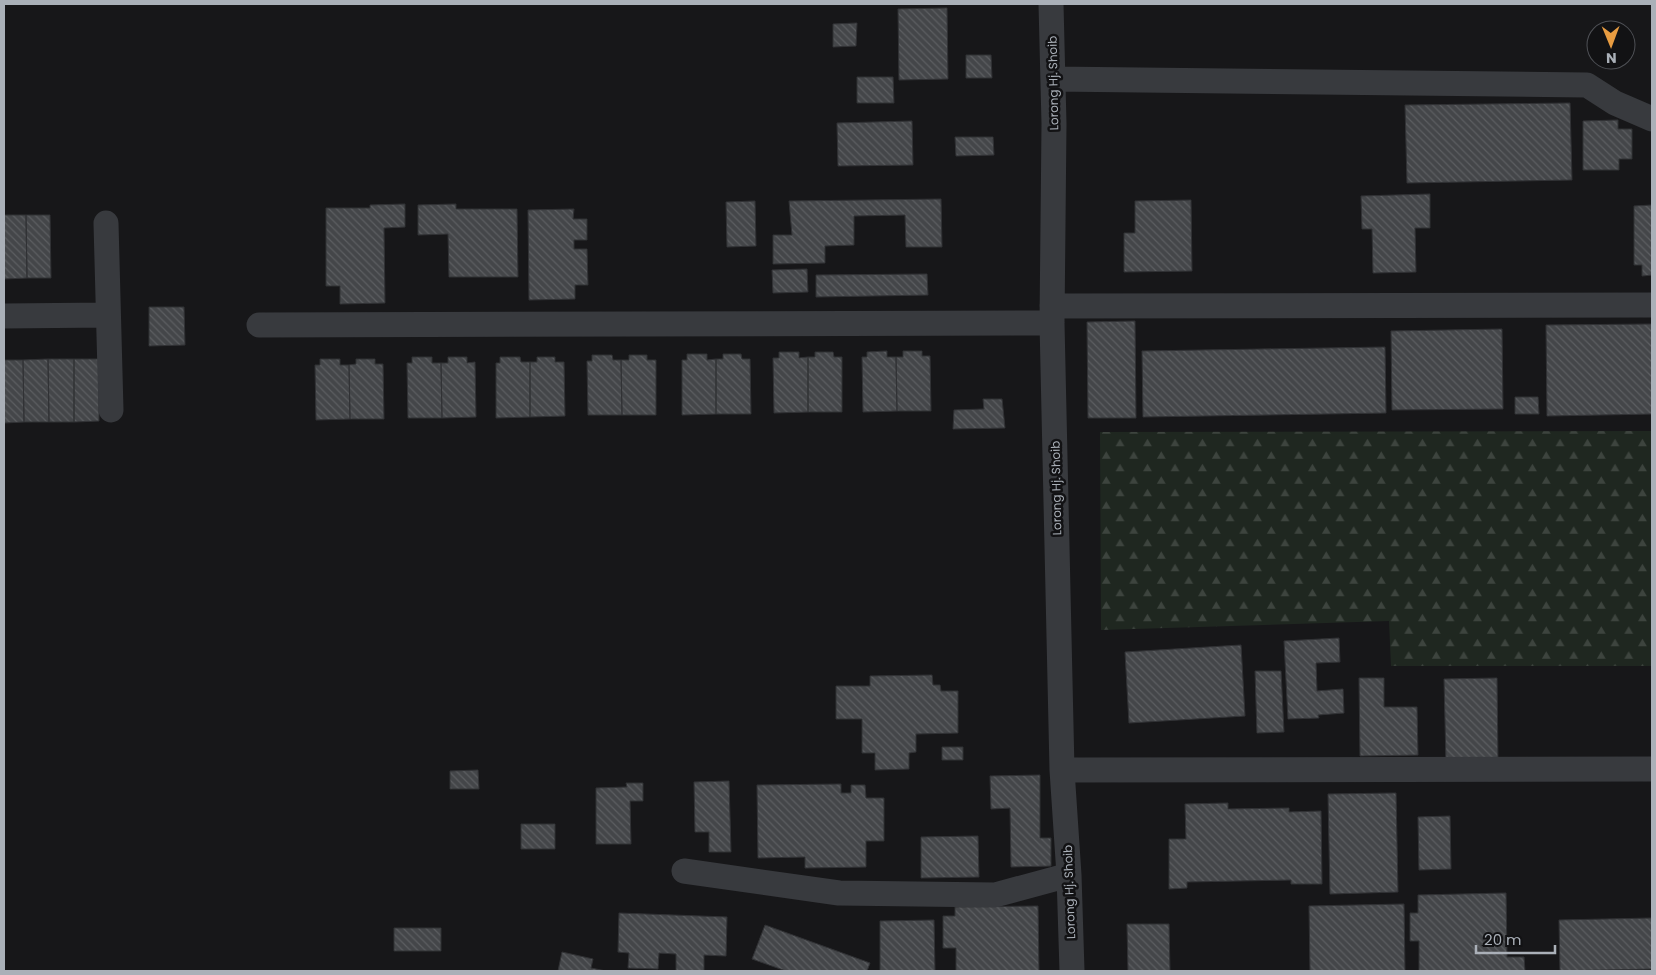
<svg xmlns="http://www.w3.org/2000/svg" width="1656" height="975" viewBox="0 0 1656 975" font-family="Poppins,sans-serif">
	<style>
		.forest { fill: url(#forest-firs) }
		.building { fill: url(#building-back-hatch); stroke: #313235 }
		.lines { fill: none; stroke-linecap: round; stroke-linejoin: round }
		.minor { stroke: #383a3e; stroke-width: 25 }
		.labels { text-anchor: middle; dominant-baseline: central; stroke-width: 5; stroke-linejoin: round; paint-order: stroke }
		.street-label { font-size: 12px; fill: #aab0b8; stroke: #121214 }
	</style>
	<defs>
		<pattern id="forest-firs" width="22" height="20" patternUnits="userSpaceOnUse" patternTransform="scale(1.25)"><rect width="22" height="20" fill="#1f2720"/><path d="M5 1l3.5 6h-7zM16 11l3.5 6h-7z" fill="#3d443e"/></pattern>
		<pattern id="building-back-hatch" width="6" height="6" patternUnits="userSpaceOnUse" patternTransform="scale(1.25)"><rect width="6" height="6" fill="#444649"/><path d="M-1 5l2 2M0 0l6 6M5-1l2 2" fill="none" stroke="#5c5e61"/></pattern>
	</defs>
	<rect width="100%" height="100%" fill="#171719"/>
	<path class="forest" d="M1652,431V666H1391L1389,621L1101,630L1100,432Z"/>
	<path class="building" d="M947,8L948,79L899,80L898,9Z
		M857,23L856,46L833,47V24Z
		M966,55H991L992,78H966Z
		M857,77H893L894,103H857Z
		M1570,103L1572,180L1407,183L1405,105Z
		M1618,120V129H1632V159H1619V170H1583V121Z
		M912,121L913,165L838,166L837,123Z
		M955,137H993L994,155L956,156Z
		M1430,194V228H1415L1416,272L1373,273L1372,229H1362L1361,196Z
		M941,199L942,247H906L905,215L854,216V245L825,246V263L773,264V235H792L789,201Z
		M1191,200L1192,271L1124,272V233H1135V201Z
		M755,201L756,246L727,247L726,202Z
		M405,204V227L384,228L385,303L340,304V286H326V208H370V205Z
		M456,204V209H517L518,277H449L448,234L418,235V205Z
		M1652,205V275L1642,276V265H1634V206Z
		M574,209L573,219H587V240H574V249H587L588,285H575V299L529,300L528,210Z
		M4,215H26L27,278L4,279Z
		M26,215H50L51,278H27Z
		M807,269L808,292L773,293L772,270Z
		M927,274L928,295L816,297V275Z
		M149,307H184L185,345L149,346Z
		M1135,321L1136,418H1088L1087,322Z
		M1652,324V414L1547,416L1546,325Z
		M1502,329L1503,409L1392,410L1391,331Z
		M1385,347L1386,413L1143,417L1142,351Z
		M887,351V357H896L897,411L863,412L862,357H867V352Z
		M903,351H922V356H930L931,411H897L896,357H903Z
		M779,352H799V358L808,357V412L774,413L773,358H779Z
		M815,352H833L834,357H842V412H808V357H815Z
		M687,354H707V360L716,359V414L682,415V360H687Z
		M723,354H741L742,359H750L751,414H716V359H723Z
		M592,355H612L613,360H621L622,415H588L587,361H592Z
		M629,355H647V360H656V415H622L621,360H629Z
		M412,357H432V363H441L442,418H408L407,363H412Z
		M448,357H467V363L475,362L476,417L442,418L441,363H448Z
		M500,357H520L521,362H530V417L496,418V363H500Z
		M537,357H555V362H564L565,416L530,417V362H537Z
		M48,359L49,422H24L23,360Z
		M48,359H74V422H49Z
		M74,359H99V421L74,422Z
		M320,359H340V365H349L350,419L316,420L315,365H320Z
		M356,359H375V364H383L384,419H350L349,365L356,364Z
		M4,360H23L24,422L4,423Z
		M1515,397H1538L1539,414H1515Z
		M983,399H1002L1005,428L953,429L954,410L984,409Z
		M1339,638L1340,662L1316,663L1317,691L1343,689L1344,713L1318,715L1319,718L1288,719L1284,641Z
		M1241,645L1245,716L1129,723L1125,652Z
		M1255,671H1281L1284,732L1257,733Z
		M932,675L933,685H940L941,691H958V733L916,734V752L909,753V769L875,770V753H862V719H836V686H870V676Z
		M1359,678H1384V707H1417L1418,755L1360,756Z
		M1497,678L1498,762L1446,763L1444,679Z
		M942,747H963V760H942Z
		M478,770L479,789H450V771Z
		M1040,775V838H1051V866L1011,867L1010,808L991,809L990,776Z
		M729,781L731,852H709V832H695L694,782Z
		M626,783H643V801H630L631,844H596V788L627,787Z
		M841,784V793H851V785H865L866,798H884V841H866V867L805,868V857L758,858L757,785Z
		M1396,793L1398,892L1330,894L1328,794Z
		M1228,803V809L1289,808V812L1321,811L1322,884H1291V880L1187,882V888L1169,889V839H1186L1185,804Z
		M1450,816L1451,869L1419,870L1418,817Z
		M521,824H555V849H521Z
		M978,836L979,877L921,878V837Z
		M1506,893L1507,957H1524L1525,971H1419V941H1410V913H1418V895Z
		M1404,904L1405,971H1310L1309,906Z
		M1038,906L1039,971H956V948H943V916H955V907Z
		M619,913L727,917L726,956L704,955V971H676V954L659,953L658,969L628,968L629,953L618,952Z
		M1652,918V969L1560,971L1559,920Z
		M934,920L935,971H880V921Z
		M1127,924H1169L1170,971H1128Z
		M765,925L870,963L867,971H786L752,959Z
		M394,928H441V951H394Z
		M562,952L593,959L591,968L606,971H558Z"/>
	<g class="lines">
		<path class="minor" d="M1051,4L1054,124L1052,323L1062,770L1069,875L1072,971
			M1053,79L1587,85L1615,103L1652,119
			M106,223L111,410
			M1052,306L1652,305
			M4,316L108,315
			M259,325L1052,323
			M1062,770L1652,769
			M684,871L839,893L995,895L1069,875"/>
	</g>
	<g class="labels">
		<g class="street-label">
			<text transform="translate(1053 83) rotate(-91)">Lorong Hj. Shoib</text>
			<text transform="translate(1056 488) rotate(-91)">Lorong Hj. Shoib</text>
			<text transform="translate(1069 892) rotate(-92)">Lorong Hj. Shoib</text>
		</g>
	</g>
	<rect width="1656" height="975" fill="none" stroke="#aab0b8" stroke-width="10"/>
	<g transform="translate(1611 45) rotate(179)"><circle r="24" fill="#121214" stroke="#4f5156"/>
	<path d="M0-4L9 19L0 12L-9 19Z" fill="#e89c41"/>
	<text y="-8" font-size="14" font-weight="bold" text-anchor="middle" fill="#aab0b8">N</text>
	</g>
	<path d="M1476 945v8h79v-8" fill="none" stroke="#aab0b8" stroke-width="2.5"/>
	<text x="1484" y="945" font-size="15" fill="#aab0b8" stroke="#121214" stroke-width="4" paint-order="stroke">20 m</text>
</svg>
